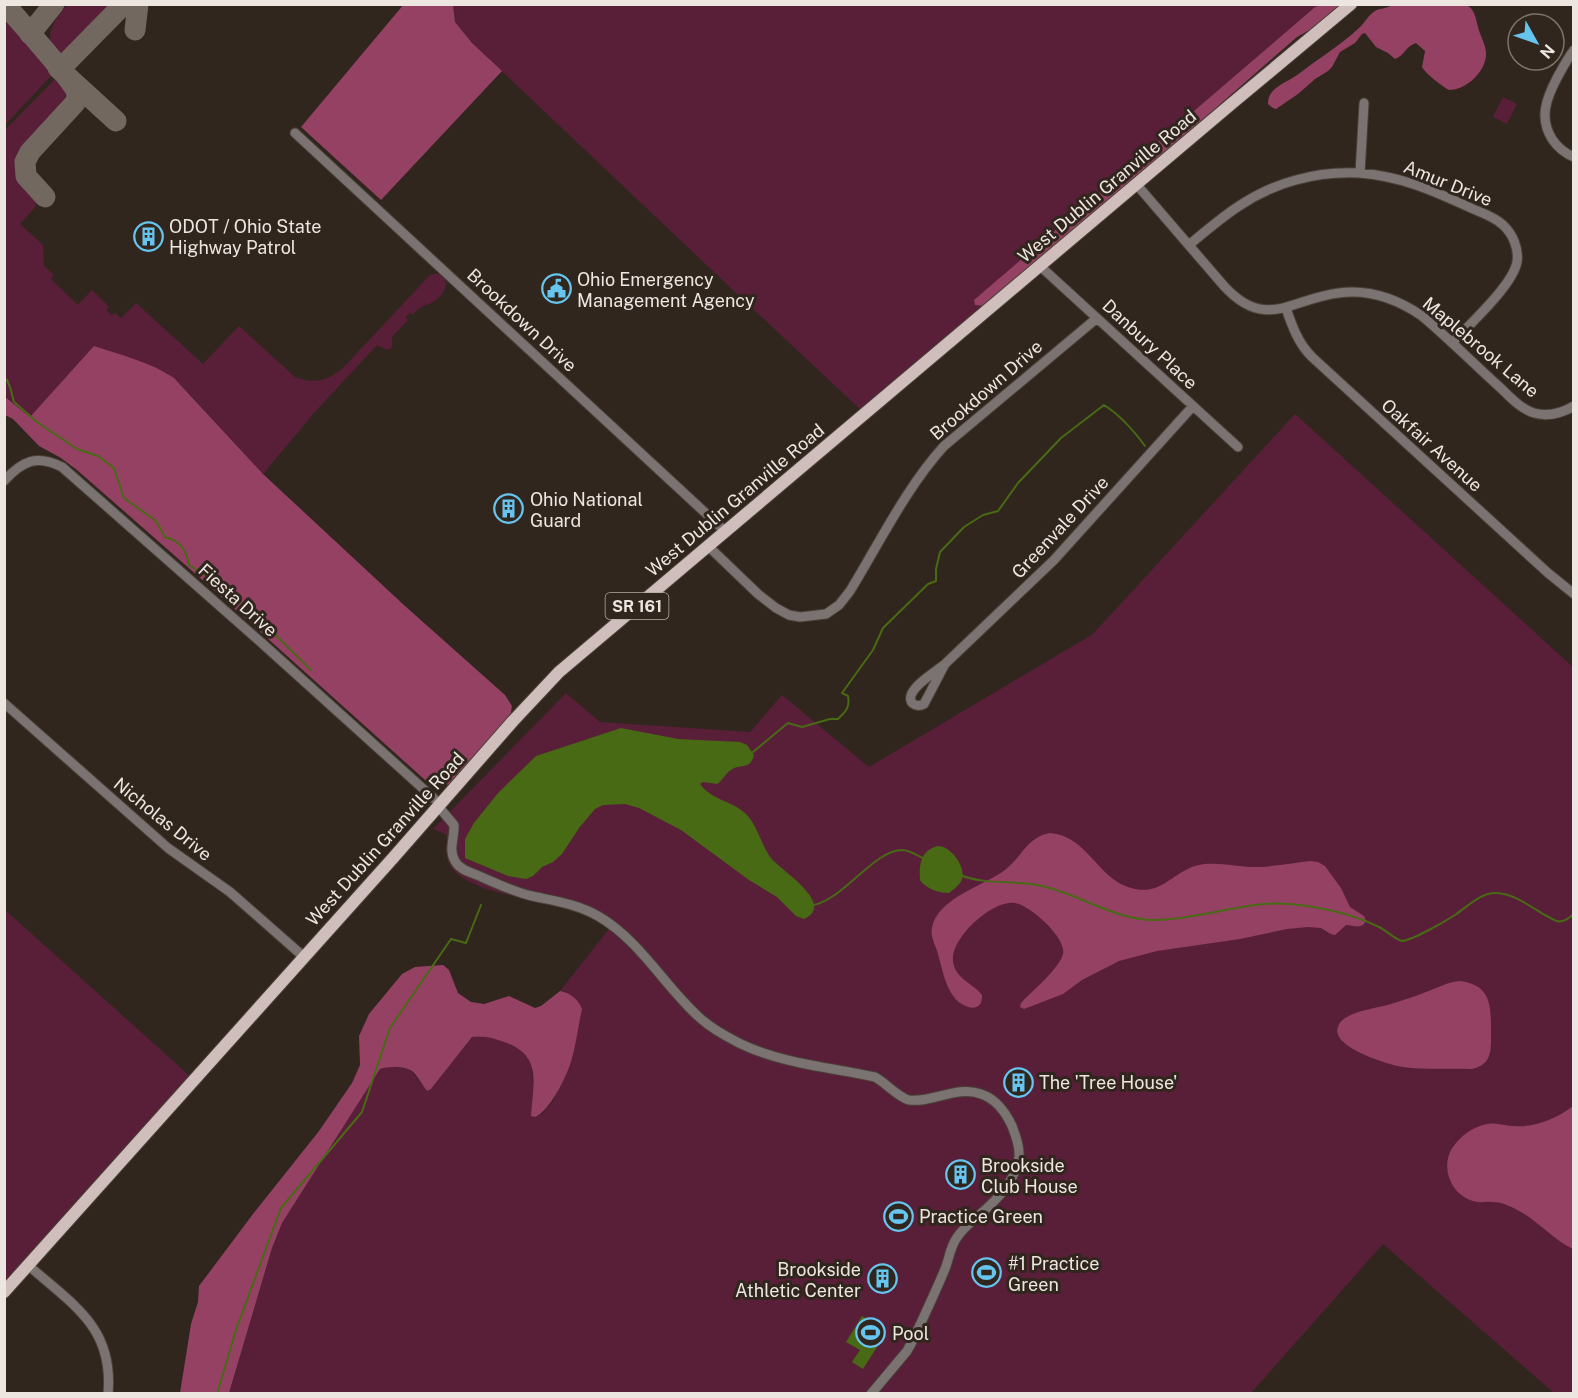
<svg xmlns="http://www.w3.org/2000/svg" width="1578" height="1398" viewBox="0 0 1578 1398" font-family="'Public Sans',sans-serif">
	<style>
		.green { fill: #591f39 }
		.forest { fill: #944164 }
		.water { fill: #486a14 }
		.lines { fill: none; stroke-linecap: round; stroke-linejoin: round }
		.stream { stroke: #486a14; stroke-width: 2 }
		.taxiway { stroke: #726860; stroke-width: 21 }
		.minor-casing { stroke: #4a4138; stroke-width: 11 }
		.major-casing { stroke: #4a4138; stroke-width: 14 }
		.minor { stroke: #7b7372; stroke-width: 9 }
		.major { stroke: #cfbebb; stroke-width: 12 }
		.labels { text-anchor: middle; dominant-baseline: central; stroke-width: 6; stroke-linejoin: round; paint-order: stroke }
		.shield { fill: #30261d; stroke: #b4aca6; stroke-width: 1.5 }
		.shield-label { font-size: 16px; font-weight: bold; fill: #ede6e0 }
		.street-label { font-size: 18px; fill: #ede6e0; stroke: #30261d }
		.poi-label { font-size: 18px; fill: #ede6e0; stroke: #30261d; text-anchor: start }
	</style>
	<rect width="100%" height="100%" fill="#30261d"/>
	<path class="green" d="M67,5H121L73,55L63,59C60,55 55,52 53,48C44,32 58,16 67,5Z
		M453,5H1321L1315,7L975,300V305L984,306L862,411L752,308L472,43L455,22Z
		M5,18L52,73L51,76L5,125Z
		M56,78C65,88 69,95 61,107L27,144L18,160V176L26,188L37,201L35,207L20,224L43,245L44,266L54,275L51,279L78,305L92,290L109,307L106,310L112,315L115,313L121,318L136,303L203,364L239,326L295,377C313,384 328,381 343,368L430,275C434,274 437,273 440,275C453,282 442,297 433,302C429,305 424,305 420,308C417,310 415,312 412,315L410,313L406,317L408,320L392,337V348L387,350L377,345L313,414L263,474L181,385L165,372L29,417L5,396V130Z
		M1503,97L1517,104L1507,124L1493,117Z
		M1295,414L1573,667V1393H1554L1383,1244L1251,1393L229,1394L272,1248L282,1223L380,1069L385,1066L410,1069L427,1091L431,1089L472,1037L486,1036L511,1044L525,1053L532,1065L533,1083L541,1115L553,1101L571,1063L566,992L560,991L609,929C595,920 580,910 563,906C534,899 462,892 449,863C445,854 447,844 447,835L433,829L566,693L600,722L750,732L782,695L869,767L1093,634Z
		M4,909L191,1077L4,1286Z"/>
	<path class="forest" d="M404,4L453,5L455,22L472,43L502,71L381,200L301,127Z
		M1454,4C1458,5 1464,5 1468,6C1475,10 1476,20 1478,27C1480,36 1486,44 1486,54C1486,72 1466,90 1449,90C1443,87 1425,73 1422,67L1425,51L1416,43C1406,46 1404,56 1395,59L1388,53L1376,47L1365,33L1362,34L1355,43L1340,52L1332,67L1328,71L1315,79L1298,94L1276,109L1273,108L1268,104C1267,87 1289,82 1300,73C1319,58 1341,45 1359,28C1365,23 1368,15 1375,11C1380,8 1386,9 1392,5Z
		M1321,5H1341L1313,28L1297,37L1146,169L984,306L975,305L974,300L1315,7Z
		M94,346C120,355 151,362 174,378L263,474L405,606L505,695L512,706L510,718L453,782C443,788 434,787 425,780L207,584L77,470L61,458L39,446L13,419L5,415L4,396L30,417Z
		M1050,833C1087,836 1097,877 1128,887C1160,898 1170,874 1195,866C1214,860 1240,868 1259,867C1276,866 1293,863 1310,861L1318,862L1325,866L1341,888L1350,907L1364,916L1366,921C1361,930 1354,925 1346,925L1335,935L1331,934L1321,928L1308,927L1287,929L1240,939L1157,951L1119,961L1082,980L1063,994L1024,1009L1020,1007L1021,1003C1032,991 1059,969 1063,954C1067,938 1030,905 1015,903C993,899 950,938 953,961C955,979 973,983 982,995C983,1015 962,1008 954,997C945,986 942,968 938,954C936,946 930,937 932,928C937,898 984,886 1005,870C1022,857 1027,837 1050,833Z
		M443,965L449,970L458,993L471,1002L484,1004L509,996L535,1008L541,1006L560,991C569,992 579,1000 582,1009C578,1027 576,1045 571,1062C566,1077 550,1111 535,1117L531,1116C533,1083 543,1055 504,1042C491,1037 486,1036 472,1037L431,1089L427,1091C422,1085 418,1076 412,1071C406,1066 386,1066 380,1069L282,1223L272,1248L229,1393H180L191,1324L198,1302L199,1286L253,1214L319,1131L352,1083L360,1065L359,1036L369,1014L402,974L415,967Z
		M1460,981C1491,985 1491,1005 1491,1031C1491,1049 1493,1064 1472,1069C1449,1068 1426,1070 1403,1067C1389,1065 1330,1047 1338,1027C1339,1023 1343,1019 1347,1017C1359,1010 1377,1008 1391,1004C1402,1000 1414,997 1426,992C1437,988 1448,982 1460,981Z
		M1573,1106V1249C1554,1240 1540,1223 1521,1212C1512,1207 1503,1202 1492,1202C1487,1201 1482,1203 1478,1202C1454,1199 1440,1171 1451,1150C1459,1137 1472,1127 1487,1124C1497,1122 1505,1126 1514,1126C1534,1128 1558,1118 1573,1106Z"/>
	<path class="water" d="M621,728L678,739L740,742L747,745L754,755C750,771 740,763 731,770C725,774 723,780 717,784L703,782L700,784C711,800 733,801 746,814C758,826 761,845 771,858C780,870 837,904 804,919L796,916L777,897L749,880L681,830L639,808L625,804L603,805L595,809L579,828L562,854L553,862L542,867L533,876L526,879L508,876L465,858V839L474,823L498,793L536,756Z
		M938,846C951,846 966,867 962,879C960,885 954,889 949,893C939,893 926,889 920,880C919,864 921,850 938,846Z
		M862,1316L872,1322L867,1330L882,1339L863,1369L852,1362L860,1350L846,1342Z"/>
	<g class="lines">
		<path class="stream" d="M4,378L7,380L10,387L14,402L37,422L77,449L98,456L114,468L124,498L156,521L165,537C181,541 186,550 189,565C236,592 273,633 311,670
			M753,752L788,723L802,727L830,719H838C846,711 850,708 848,696L842,693L873,650L883,628L928,584L936,581V569L940,552L964,527L983,515L998,511L1018,483L1061,438L1104,405C1120,415 1134,431 1145,446
			M960,875C985,885 1011,880 1037,885C1077,892 1112,920 1155,920C1199,920 1246,900 1290,904C1319,907 1353,914 1379,927C1387,931 1393,938 1402,941C1413,940 1444,922 1455,915C1467,907 1480,893 1495,893C1514,893 1529,906 1545,915C1549,917 1553,920 1557,921C1563,923 1569,918 1574,914
			M814,905C845,898 875,849 903,850C911,851 918,856 925,859
			M217,1394L236,1330L281,1208L362,1112L390,1028L451,939L466,943L481,905"/>
		<path class="taxiway" d="M5,4C17,19 75,82 77,94C77,98 76,100 75,103L30,152L25,162L26,176L45,197
			M135,30L138,4
			M30,34L54,4
			M116,121L58,68L65,64L124,4"/>
		<defs>
			<path id="minor" d="M1574,50C1567,59 1562,69 1557,78C1546,99 1539,118 1552,139C1558,148 1564,153 1574,157
				M295,133L726,532
				M1360,173L1364,103
				M1137,185L1224,286C1266,332 1292,298 1339,293C1369,289 1397,299 1422,316C1447,337 1470,360 1494,382C1506,392 1518,408 1534,413C1548,417 1562,413 1574,406
				M1189,245C1222,217 1253,191 1296,180C1317,174 1338,172 1359,173C1401,176 1434,191 1471,208C1482,213 1495,217 1503,225C1513,234 1519,249 1517,262C1513,285 1469,325 1452,343
				M1040,266L1238,447
				M1286,308C1292,326 1298,343 1312,357L1548,573L1574,594
				M4,481C22,461 37,454 62,467L264,645L440,804
				M708,546L758,594L776,608L789,615L800,617L826,614L839,605L850,591C880,542 906,488 944,446L1097,318
				M945,664C934,673 918,682 912,693C907,703 916,708 924,704L945,664L1054,560L1193,406
				M4,703L168,848L230,892L304,957
				M438,806L454,825C455,836 448,850 455,861C459,869 469,872 477,875C495,883 514,892 532,896C555,901 577,904 598,916C641,941 664,986 700,1018C712,1029 725,1036 739,1043C771,1059 809,1065 844,1071C855,1073 865,1075 875,1077C886,1083 899,1098 909,1100C933,1103 957,1085 981,1094C996,1099 1006,1113 1012,1126C1016,1136 1020,1147 1019,1157C1016,1180 995,1202 978,1216C970,1223 961,1230 956,1239C950,1248 949,1259 945,1269C935,1293 924,1316 913,1340L907,1351L871,1394
				M28,1265C73,1305 114,1327 108,1394"/>
			<path id="major" d="M4,1292L393,858L513,721L559,672L1230,105L1351,4"/>
		</defs>
		<use href="#minor" class="minor-casing"/>
		<use href="#major" class="major-casing"/>
		<use href="#minor" class="minor"/>
		<use href="#major" class="major"/>
	</g>
	<defs>
		<symbol id="building-ring" viewBox="-11 -11 22 22"><circle r="9.5" fill="#30261d" stroke="#66c4ef" stroke-width="1.5"/><path d="M-4-6H4V6H1V3H-1V6H-4ZM-2.5-4.3h1.7v1.8h-1.7ZM.8-4.3h1.7v1.8H.8ZM-2.5-1h1.7V.8h-1.7ZM.8-1h1.7V.8H.8Z" fill="#66c4ef"/></symbol>
		<symbol id="civic-ring" viewBox="-11 -11 22 22"><circle r="9.5" fill="#30261d" stroke="#66c4ef" stroke-width="1.5"/><path d="M-.6-6.5H3V-4.5H.6V-3L4-1V1h2V6H-6V1h2V-1L-.6-3ZM-1.2 2.5V6h2.4V2.5Z" fill="#66c4ef"/></symbol>
		<symbol id="stadium-ring" viewBox="-11 -11 22 22"><circle r="9.5" fill="#30261d" stroke="#66c4ef" stroke-width="1.5"/><path d="M0-5a6.5 5 0 1 0 0 10a6.5 5 0 1 0 0-10ZM-3.5-1.8h7v3.6h-7Z" fill="#66c4ef"/></symbol>
	</defs>
	<g fill-rule="evenodd">
		<use href="#building-ring" x="132" y="220" width="33" height="33"/>
		<use href="#civic-ring" x="540" y="272" width="33" height="33"/>
		<use href="#building-ring" x="492" y="492" width="33" height="33"/>
		<use href="#building-ring" x="1002" y="1066" width="33" height="33"/>
		<use href="#building-ring" x="944" y="1158" width="33" height="33"/>
		<use href="#stadium-ring" x="882" y="1200" width="33" height="33"/>
		<use href="#stadium-ring" x="970" y="1256" width="33" height="33"/>
		<use href="#building-ring" x="866" y="1262" width="33" height="33"/>
		<use href="#stadium-ring" x="854" y="1316" width="33" height="33"/>
	</g>
	<g class="labels">
		<rect class="shield" x="605.5" y="593" width="63" height="26" rx="4.5"/>
		<g class="shield-label">
			<text x="637" y="606">SR 161</text>
		</g>
		<g class="street-label">
			<text transform="translate(1448 183) rotate(22)">Amur Drive</text>
			<text transform="translate(1107 186) rotate(-40)">West Dublin Granville Road</text>
			<text transform="translate(522 320) rotate(43)">Brookdown Drive</text>
			<text transform="translate(1150 344) rotate(43)">Danbury Place</text>
			<text transform="translate(1481 347) rotate(40)">Maplebrook Lane</text>
			<text transform="translate(986 390) rotate(-41)">Brookdown Drive</text>
			<text transform="translate(1432 445) rotate(42)">Oakfair Avenue</text>
			<text transform="translate(735 500) rotate(-40)">West Dublin Granville Road</text>
			<text transform="translate(1060 527) rotate(-47)">Greenvale Drive</text>
			<text transform="translate(238 600) rotate(42)">Fiesta Drive</text>
			<text transform="translate(163 819) rotate(39)">Nicholas Drive</text>
			<text transform="translate(385 839) rotate(-48)">West Dublin Granville Road</text>
		</g>
		<g class="poi-label">
			<text x="169" y="226">ODOT / Ohio State<tspan x="169" dy="21">Highway Patrol</tspan></text>
			<text x="577" y="279">Ohio Emergency<tspan x="577" dy="21">Management Agency</tspan></text>
			<text x="530" y="499">Ohio National<tspan x="530" dy="21">Guard</tspan></text>
			<text x="1039" y="1082">The 'Tree House'</text>
			<text x="981" y="1165">Brookside<tspan x="981" dy="21">Club House</tspan></text>
			<text x="919" y="1216">Practice Green</text>
			<text x="1008" y="1263">#1 Practice<tspan x="1008" dy="21">Green</tspan></text>
			<text x="861" y="1269" text-anchor="end">Brookside<tspan x="861" dy="21">Athletic Center</tspan></text>
			<text x="892" y="1333">Pool</text>
		</g>
	</g>
	<rect width="1578" height="1398" fill="none" stroke="#ede6e0" stroke-width="12"/>
	<g transform="translate(1536 42) rotate(130)"><circle r="28" fill="#30261d" stroke="#7c736b" stroke-width="1.5"/>
	<path d="M0-4.5L10 22L0 15L-10 22Z" fill="#66c4ef"/>
	<text y="-9" font-size="16" font-weight="bold" text-anchor="middle" fill="#ede6e0">N</text>
	</g>
</svg>
